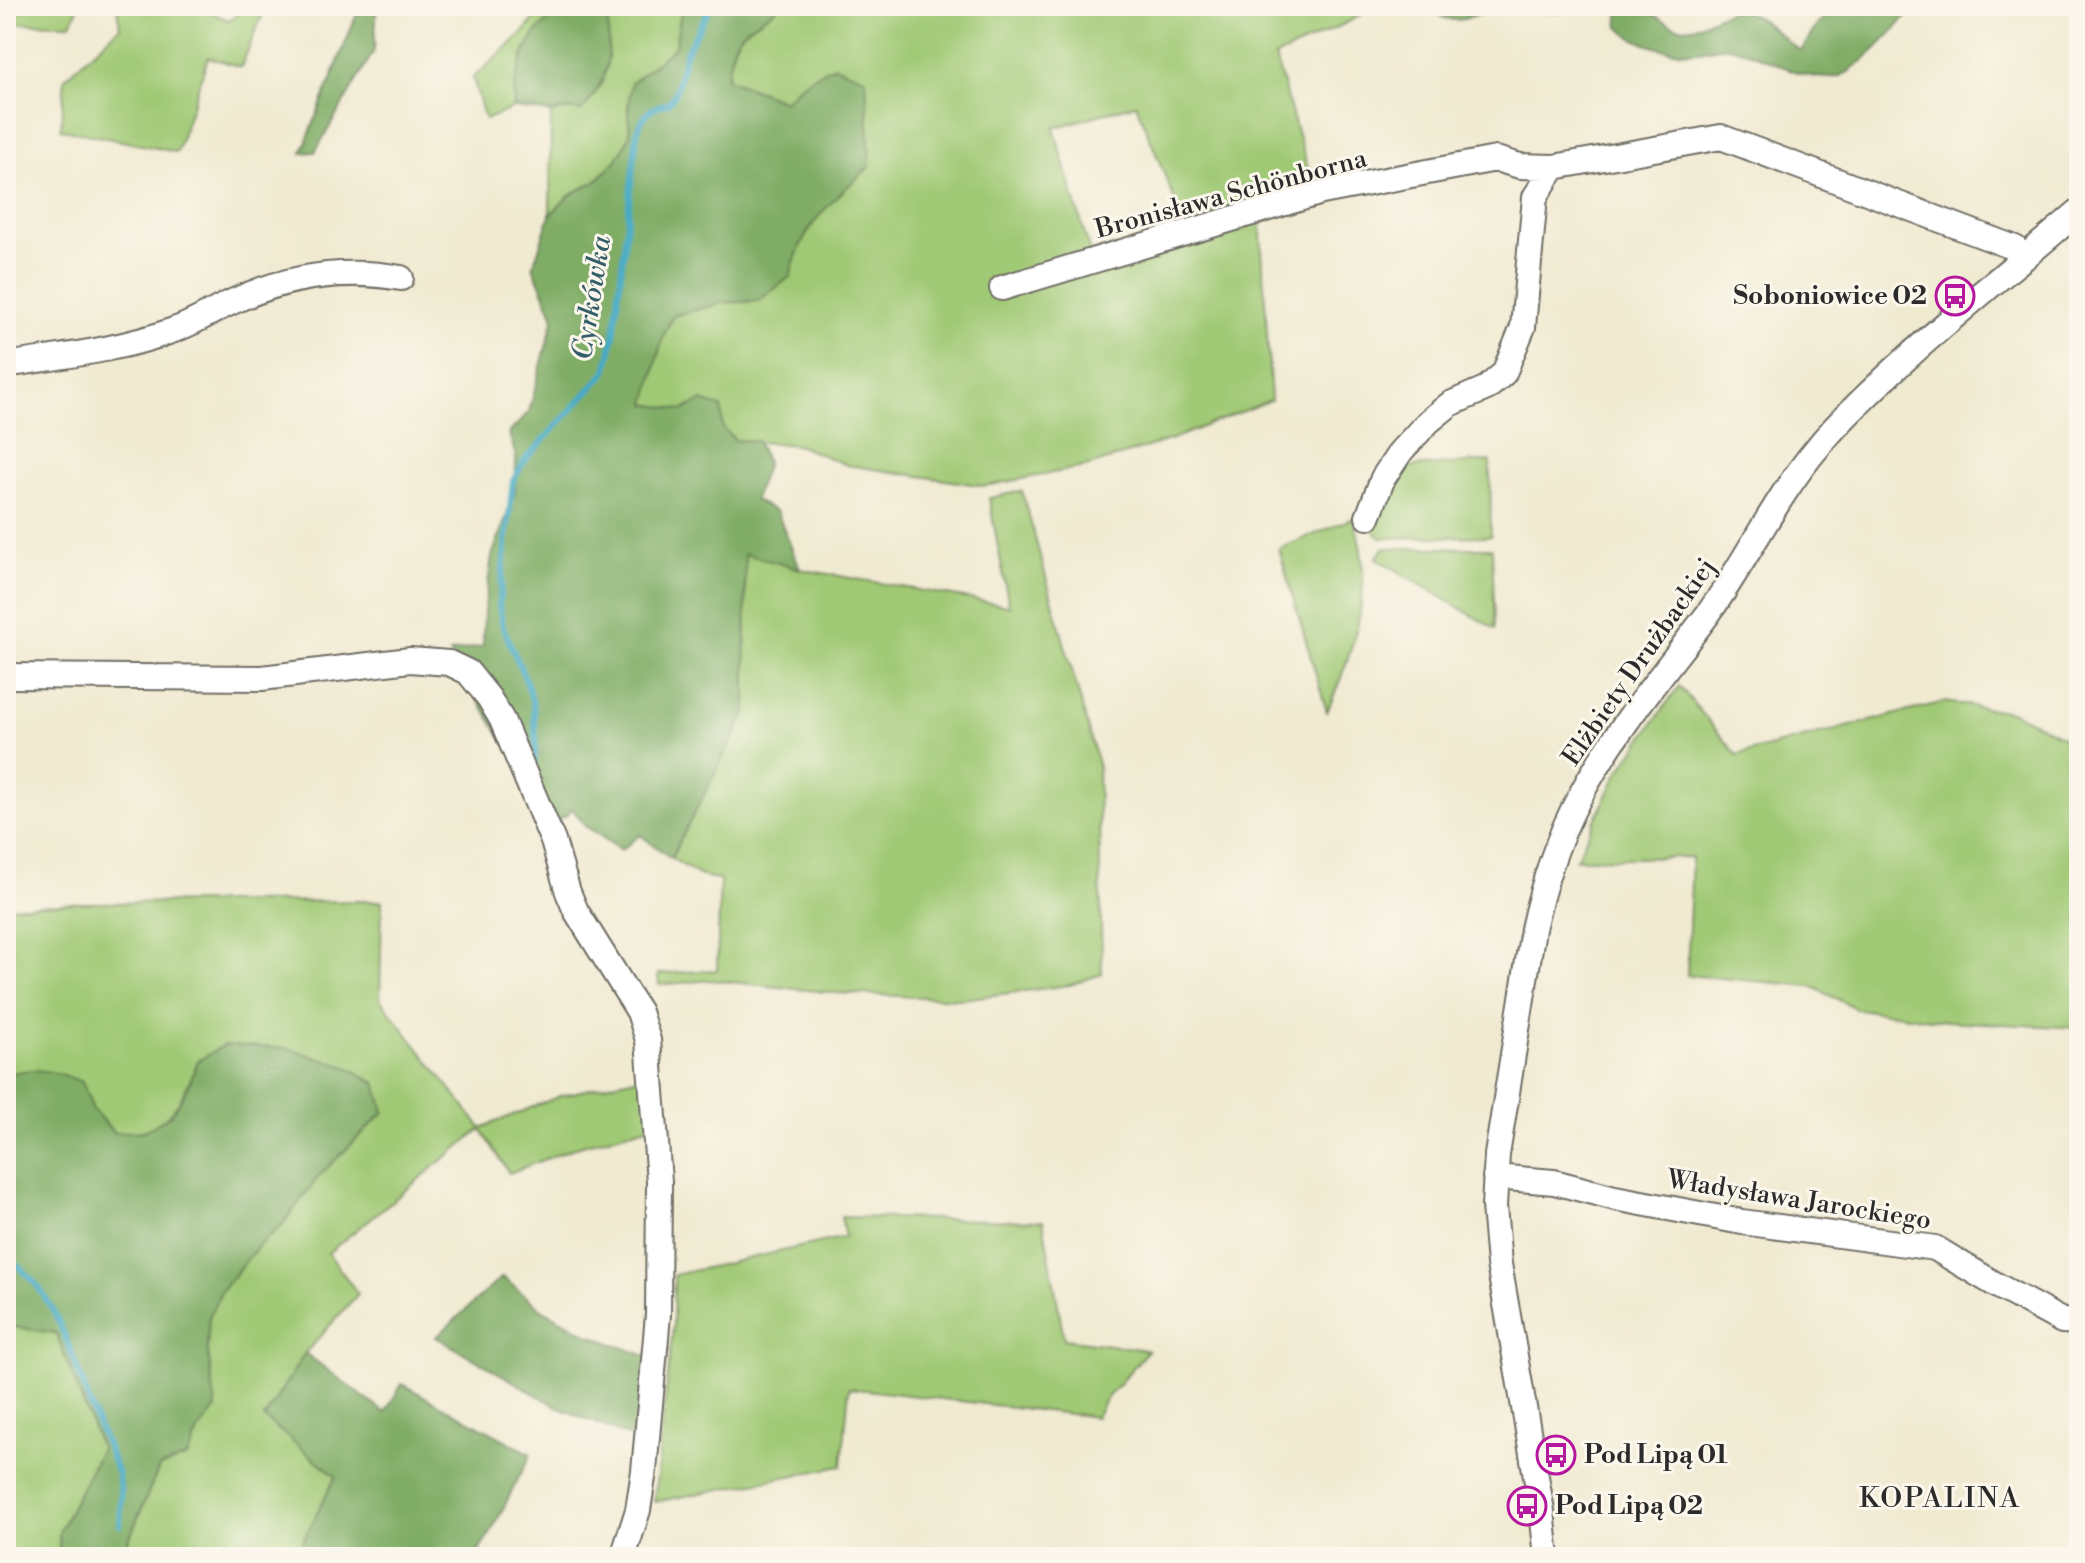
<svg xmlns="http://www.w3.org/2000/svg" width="2085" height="1563" viewBox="0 0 2085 1563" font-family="'Libre Bodoni',serif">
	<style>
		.green { fill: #a0c975; stroke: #667a50; stroke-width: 2 }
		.forest { fill: #80ad66; stroke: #566c48; stroke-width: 2 }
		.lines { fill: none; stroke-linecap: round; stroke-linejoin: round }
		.stream { stroke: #46aac5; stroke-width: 6 }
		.minor-casing { stroke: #706e65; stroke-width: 28 }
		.minor { stroke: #fff; stroke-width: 24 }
		.labels { text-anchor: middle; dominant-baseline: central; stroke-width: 6; stroke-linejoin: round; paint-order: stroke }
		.street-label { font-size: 26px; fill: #2b2b2b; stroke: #fbf7ec }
		.poi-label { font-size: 26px; font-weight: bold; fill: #2b2b2b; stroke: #fbf7ec; text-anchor: start }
		.water-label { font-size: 28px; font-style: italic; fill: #365e69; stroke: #fbf7ec }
		.neighbourhood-label { font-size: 28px; letter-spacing: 2px; fill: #2b2b2b; stroke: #fbf7ec }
	</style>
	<rect width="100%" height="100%" fill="#fbf7ec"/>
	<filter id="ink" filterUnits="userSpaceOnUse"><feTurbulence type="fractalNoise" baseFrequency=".0125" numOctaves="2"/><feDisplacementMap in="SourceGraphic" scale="16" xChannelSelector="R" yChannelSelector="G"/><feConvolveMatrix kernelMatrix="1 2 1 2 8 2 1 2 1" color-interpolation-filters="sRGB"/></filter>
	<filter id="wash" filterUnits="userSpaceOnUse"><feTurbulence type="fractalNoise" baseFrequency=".006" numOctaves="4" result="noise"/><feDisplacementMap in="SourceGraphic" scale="32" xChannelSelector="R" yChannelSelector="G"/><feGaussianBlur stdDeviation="1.8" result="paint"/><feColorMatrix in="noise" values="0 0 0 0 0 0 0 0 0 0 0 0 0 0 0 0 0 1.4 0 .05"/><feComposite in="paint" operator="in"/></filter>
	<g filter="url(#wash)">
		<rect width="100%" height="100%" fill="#f0ead1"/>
		<path class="green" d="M6,6H83H79L71,24L6,23Z
			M117,6H207L210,12L228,20L253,6H266L241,67L208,57L177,152L61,129L65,78L120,27Z
			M545,6H682L675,47L631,84L628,111L630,136L616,161L596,181L570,195L550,215L551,113L569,109L581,111L593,97L603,80L514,87V108L485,120L473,78L521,35Z
			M780,6H1374L1350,21L1275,57L1312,182L1184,223L1136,104L1054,128L1090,252L1260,216L1271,400L1172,439L1089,466L985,486L847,465L797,445L735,440C710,416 678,409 645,405L663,336L673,316L721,303L758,301L790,277C801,224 832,201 870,166L799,86L785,101L727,79C735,26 741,36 780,6Z
			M1490,461L1491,536L1381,538L1373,530L1372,515L1395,468Z
			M1022,491L1098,764L1102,974L1070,985L963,999L835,993L711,980L659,985L658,974L717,970L720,880L699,875L671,858L746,713L745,553L800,569L1009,606L989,498Z
			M1353,518C1377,587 1354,648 1327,712L1279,549Z
			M1384,548H1492L1495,629L1376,558Z
			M1679,686L1737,755L1944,702L2013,712L2070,741H2079V1028L1946,1021L1857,1009L1811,986L1687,975L1692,857L1576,859L1617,775Z
			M382,901L380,999L481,1128L560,1096L647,1075L651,1126L579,1146L509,1173L481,1129L328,1253L358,1294L305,1353L264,1418L337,1476L298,1552L306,1557H154L125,1549L159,1467L187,1457L198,1431L216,1408L207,1347L209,1317L221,1291L259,1245L281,1226L320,1175L384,1112L198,1061C187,1089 176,1118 146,1130C137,1133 124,1133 114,1133L93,1110L82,1082L6,1075V907L77,903Z
			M841,1217L1043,1221L1064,1339L1148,1350L1105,1400L1096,1417L849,1388L842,1466L654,1502L673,1327L674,1275L845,1237Z
			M6,1326L56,1333L101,1449L59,1532L60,1557H6Z"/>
		<path class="forest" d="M360,6H377L374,51L315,152L302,153Z
			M682,6H780C741,35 734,26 727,79L785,101C800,84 814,74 835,66L866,79L870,166C832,201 801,224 790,277L758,301L721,303L673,316L663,336L646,404L683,410L701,401L721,407L723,428L735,440L757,441L767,463L754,500L777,512L800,569L745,554L746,713L671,858L640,835L621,850L585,826L572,808L567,815L553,822L450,653L483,646L484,609L492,556L515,493L516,457L509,433L529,412L554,317L533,267L550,215L570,195L596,181L616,161L630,136L628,111L631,83L675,47Z
			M1434,6H1577L1576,10C1550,17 1522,7 1495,9C1478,11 1465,24 1447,19C1440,17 1437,12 1434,6Z
			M1809,6H1913C1903,23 1856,74 1836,77C1800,83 1764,52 1729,47C1720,45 1709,50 1699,51C1671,53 1638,47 1619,27L1618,12C1653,2 1648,16 1675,26C1704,36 1722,0 1751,14C1769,23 1784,40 1801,51L1817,25L1826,16Z
			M568,8H590L608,21C610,63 609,79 581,111L569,109L551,113L514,108C514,65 529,26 568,8Z
			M224,1045L287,1048L347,1067L376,1083L384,1112L320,1175L281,1226L259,1245L221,1291L209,1317L207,1347L216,1408L198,1431L187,1457L159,1467L125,1548L154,1557H60L59,1532L101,1449L56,1333L6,1326V1075C34,1066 56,1071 82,1082L93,1110L114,1133L145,1131L171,1115L187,1089L198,1061Z
			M502,1277L543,1310L589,1335L649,1357L639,1441L558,1407L436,1337Z
			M305,1353L385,1413L402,1384L531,1454L490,1534L475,1557H306L297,1552L336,1476L264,1418Z"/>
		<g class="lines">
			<path class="stream" d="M534,771L536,738L533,704L526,681L503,627L499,605L513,481L525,460L606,372L614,336L637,133C643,114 650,107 668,103L675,94L685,54L711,6
				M6,1258C57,1285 77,1373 97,1423C104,1441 113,1457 118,1475C122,1492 121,1508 120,1525"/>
		</g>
	</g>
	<g filter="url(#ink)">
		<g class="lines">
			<defs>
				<path id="minor" d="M1002,288L1322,192L1496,159L1520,166L1554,167L1721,137L2015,248L2024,258
					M6,365C62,356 120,350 174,330C195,323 214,310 234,301C288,276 343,268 401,278
					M1368,517L1383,478L1401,451L1428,422L1450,404L1487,388L1504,373L1523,327L1535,197L1554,167
					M6,676L262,678L410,660L449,663L468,672L489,698L502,720L553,841L568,892L576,911L639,1012L648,1040L659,1181L658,1315L644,1471L638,1510L623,1557
					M1495,1177L1554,1182L1615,1198L1742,1222L1935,1248L1998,1286L2062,1321L2079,1322
					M1547,1557L1542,1511L1499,1264L1494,1206L1497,1155L1533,929C1543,884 1557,839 1579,798C1614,731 1663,674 1708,614C1747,560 1775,498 1818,447C1837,423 1859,403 1881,382C1945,321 2013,268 2079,211"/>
			</defs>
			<use href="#minor" class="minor-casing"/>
			<use href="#minor" class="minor"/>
		</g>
	</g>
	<defs>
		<symbol id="bus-ring" viewBox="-11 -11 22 22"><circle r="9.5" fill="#fbf7ec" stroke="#b5179e" stroke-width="1.5"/><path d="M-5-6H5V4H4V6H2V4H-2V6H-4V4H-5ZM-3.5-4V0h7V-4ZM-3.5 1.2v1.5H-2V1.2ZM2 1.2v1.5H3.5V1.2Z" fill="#b5179e"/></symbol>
	</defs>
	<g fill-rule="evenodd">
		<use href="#bus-ring" x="1933" y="274" width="44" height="44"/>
		<use href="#bus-ring" x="1534" y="1433" width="44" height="44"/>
		<use href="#bus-ring" x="1505" y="1484" width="44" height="44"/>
	</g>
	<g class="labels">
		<g class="street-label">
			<text transform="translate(1231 194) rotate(-15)">Bronisława Schönborna</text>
			<text transform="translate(1639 662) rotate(-55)">Elżbiety Drużbackiej</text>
			<text transform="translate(1799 1200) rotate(9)">Władysława Jarockiego</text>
		</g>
		<g class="poi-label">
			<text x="1927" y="296" text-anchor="end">Soboniowice 02</text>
			<text x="1584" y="1455">Pod Lipą 01</text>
			<text x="1555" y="1506">Pod Lipą 02</text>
		</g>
		<g class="water-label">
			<text transform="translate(592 298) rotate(-81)">Cyrkówka</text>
		</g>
		<g class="neighbourhood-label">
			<text x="1940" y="1498">KOPALINA</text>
		</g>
	</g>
	<rect width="2085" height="1563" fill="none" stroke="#fbf7ec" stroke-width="32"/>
</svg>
